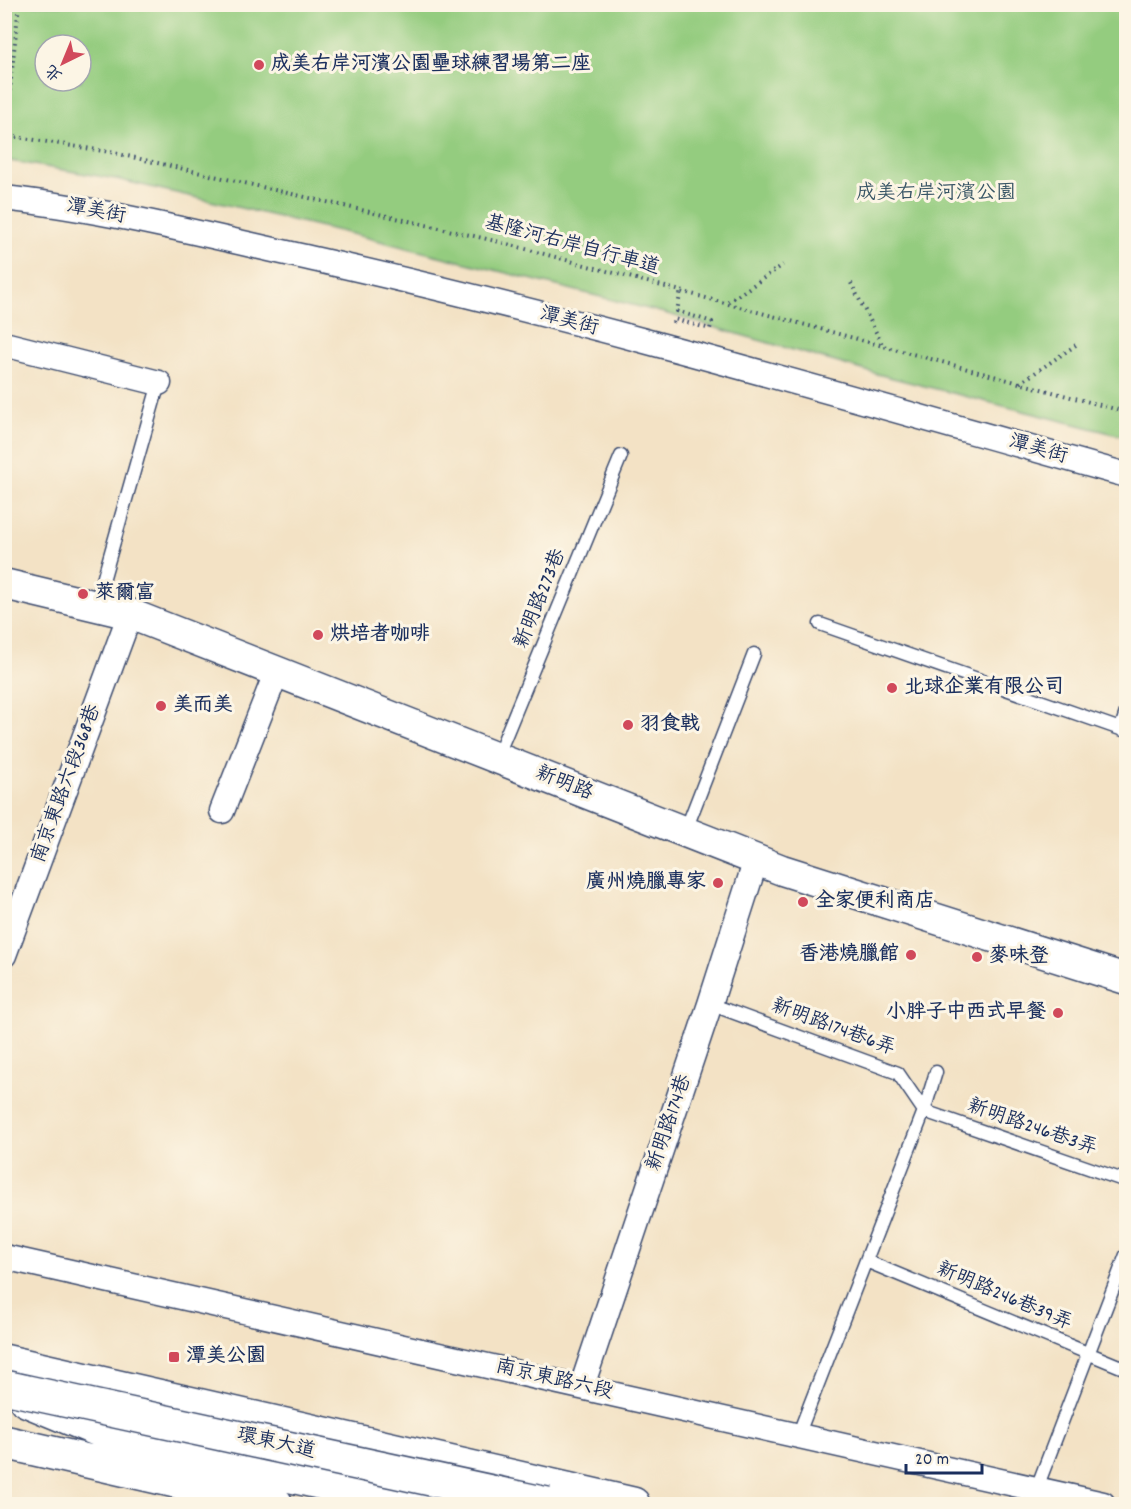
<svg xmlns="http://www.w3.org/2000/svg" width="1131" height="1509" viewBox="0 0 1131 1509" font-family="Dekko,'LXGW WenKai TC',sans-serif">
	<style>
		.green { fill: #94cc7f; stroke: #587e6e; stroke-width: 1.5; fill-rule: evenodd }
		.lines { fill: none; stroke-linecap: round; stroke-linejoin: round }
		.service-casing { stroke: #3b4a6d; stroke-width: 15 }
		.minor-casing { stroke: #3b4a6d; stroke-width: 27 }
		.tertiary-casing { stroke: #3b4a6d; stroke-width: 33 }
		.secondary-casing { stroke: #3b4a6d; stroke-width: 36 }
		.trunk-casing { stroke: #3b4a6d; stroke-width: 36 }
		.path { stroke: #3b4a6d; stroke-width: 4; stroke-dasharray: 1.5 4.5; stroke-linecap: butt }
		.service { stroke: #fff; stroke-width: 12 }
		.minor { stroke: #fff; stroke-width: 24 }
		.tertiary { stroke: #fff; stroke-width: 30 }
		.secondary { stroke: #fff; stroke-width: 33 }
		.trunk { stroke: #fff; stroke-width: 33 }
		.trunk-bridge-casing { stroke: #3b4a6d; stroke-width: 36; stroke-linecap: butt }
		.trunk-bridge { stroke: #fff; stroke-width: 33 }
		.poi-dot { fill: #d1495b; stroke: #fcf5e5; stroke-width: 2 }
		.labels { text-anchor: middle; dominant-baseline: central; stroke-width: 6; stroke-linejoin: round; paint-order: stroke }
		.poi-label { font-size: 20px; font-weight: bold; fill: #1b2f5e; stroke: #fcf5e5; text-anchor: start }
		.park-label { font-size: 20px; fill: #395666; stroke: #fcf5e5 }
		.street-label { font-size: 20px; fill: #1b2f5e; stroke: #fcf5e5 }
	</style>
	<rect width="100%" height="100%" fill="#fcf5e5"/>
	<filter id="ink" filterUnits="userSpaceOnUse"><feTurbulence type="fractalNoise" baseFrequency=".0167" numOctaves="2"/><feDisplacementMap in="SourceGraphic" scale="12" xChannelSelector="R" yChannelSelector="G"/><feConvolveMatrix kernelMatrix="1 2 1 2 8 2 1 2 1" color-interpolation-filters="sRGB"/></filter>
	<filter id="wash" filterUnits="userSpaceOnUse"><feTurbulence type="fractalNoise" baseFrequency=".008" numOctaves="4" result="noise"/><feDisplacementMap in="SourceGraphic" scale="24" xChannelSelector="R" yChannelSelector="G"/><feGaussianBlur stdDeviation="1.35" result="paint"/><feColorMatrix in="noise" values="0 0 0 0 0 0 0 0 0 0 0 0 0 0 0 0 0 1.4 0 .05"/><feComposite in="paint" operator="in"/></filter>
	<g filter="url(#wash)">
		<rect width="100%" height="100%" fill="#f3e2c5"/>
		<path class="green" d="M4,5H1126V437L877,374L668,314L352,234L116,179L5,160ZM45,45H81V81H45Z"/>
	</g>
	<g filter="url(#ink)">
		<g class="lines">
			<defs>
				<path id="service" d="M96,605L159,383
					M820,624L1126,731
					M1121,728L1126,712
					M497,757L621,456
					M685,832L754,654
					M710,1004L898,1073L924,1111
					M924,1111L1126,1181
					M866,1261L1126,1369
					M797,1438L924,1111L936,1072
					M1036,1490L1126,1255"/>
				<path id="minor" d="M4,198C110,210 214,237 318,260C590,321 858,400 1126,475
					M4,344L159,383
					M222,811L277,671
					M4,955L130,614
					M4,1257C371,1339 736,1423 1103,1504
					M582,1386L710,1004L756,860"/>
				<path id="tertiary" d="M4,584L130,614L782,870L1126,979"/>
				<path id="secondary" d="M4,1361L633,1504"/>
				<path id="trunk" d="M26,1400L113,1436L417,1504
					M4,1442L276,1504"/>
			</defs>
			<use href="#service" class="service-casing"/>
			<use href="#minor" class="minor-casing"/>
			<use href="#tertiary" class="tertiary-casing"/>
			<use href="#secondary" class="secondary-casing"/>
			<use href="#trunk" class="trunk-casing"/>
			<path class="path" d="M4,135L110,152L500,242L1126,412
				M4,145L19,4
				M851,283L882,344
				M728,302L783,265
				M673,323L674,319L710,329L712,322L677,311L681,290
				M1020,383L1079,343"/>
			<use href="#service" class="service"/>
			<use href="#minor" class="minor"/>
			<use href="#tertiary" class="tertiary"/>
			<use href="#secondary" class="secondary"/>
			<use href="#trunk" class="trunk"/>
			<defs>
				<path id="trunk-bridge" d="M4,1387L547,1504"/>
			</defs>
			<use href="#trunk-bridge" class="trunk-bridge-casing"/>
			<use href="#trunk-bridge" class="trunk-bridge"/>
		</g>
	</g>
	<g class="poi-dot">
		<circle cx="259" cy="65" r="6"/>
		<circle cx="83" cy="594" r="6"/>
		<circle cx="318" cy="635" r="6"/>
		<circle cx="892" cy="688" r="6"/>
		<circle cx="161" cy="706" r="6"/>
		<circle cx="628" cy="725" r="6"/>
		<circle cx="718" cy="883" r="6"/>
		<circle cx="803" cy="902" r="6"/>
		<circle cx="911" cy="955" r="6"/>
		<circle cx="977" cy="957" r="6"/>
		<circle cx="1058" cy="1013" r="6"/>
		<rect x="168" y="1351" width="12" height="12" rx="3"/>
	</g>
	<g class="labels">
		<g class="poi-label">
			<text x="271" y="65">成美右岸河濱公園壘球練習場第二座</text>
			<text x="95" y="594">萊爾富</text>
			<text x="330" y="635">烘培者咖啡</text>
			<text x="904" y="688">北球企業有限公司</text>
			<text x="173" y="706">美而美</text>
			<text x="640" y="725">羽食戟</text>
			<text x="706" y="883" text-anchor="end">廣州燒臘專家</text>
			<text x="815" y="902">全家便利商店</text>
			<text x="899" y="955" text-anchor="end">香港燒臘館</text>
			<text x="989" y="957">麥味登</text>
			<text x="1046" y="1013" text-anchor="end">小胖子中西式早餐</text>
			<text x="186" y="1357">潭美公園</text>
		</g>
		<g class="park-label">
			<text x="936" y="194">成美右岸河濱公園</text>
		</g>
		<g class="street-label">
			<text transform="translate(96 212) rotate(11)">潭美街</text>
			<text transform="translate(572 246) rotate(15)">基隆河右岸自行車道</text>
			<text transform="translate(569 322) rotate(15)">潭美街</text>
			<text transform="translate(1038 450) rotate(16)">潭美街</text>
			<text transform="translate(541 599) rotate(-68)">新明路273巷</text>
			<text transform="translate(67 784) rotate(-70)">南京東路六段368巷</text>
			<text transform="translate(564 784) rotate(22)">新明路</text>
			<text transform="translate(833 1028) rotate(20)">新明路174巷6弄</text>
			<text transform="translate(670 1123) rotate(-71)">新明路174巷</text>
			<text transform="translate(1032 1128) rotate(19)">新明路246巷3弄</text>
			<text transform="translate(1004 1297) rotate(23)">新明路246巷39弄</text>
			<text transform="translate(554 1380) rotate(13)">南京東路六段</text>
			<text transform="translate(276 1444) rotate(13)">環東大道</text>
		</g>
	</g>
	<rect width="1131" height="1509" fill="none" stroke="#fcf5e5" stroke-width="24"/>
	<g transform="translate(63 63) rotate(223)"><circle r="28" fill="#fcf5e5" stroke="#a2a6af" stroke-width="1.5"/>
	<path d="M0-4.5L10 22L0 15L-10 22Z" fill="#d1495b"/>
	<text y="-9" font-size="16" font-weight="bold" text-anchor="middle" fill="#1b2f5e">北</text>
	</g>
	<path d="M906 1464v9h76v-9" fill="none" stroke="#1b2f5e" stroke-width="3"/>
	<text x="915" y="1464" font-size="18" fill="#1b2f5e" stroke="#fcf5e5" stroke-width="4.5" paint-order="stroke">20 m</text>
</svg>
